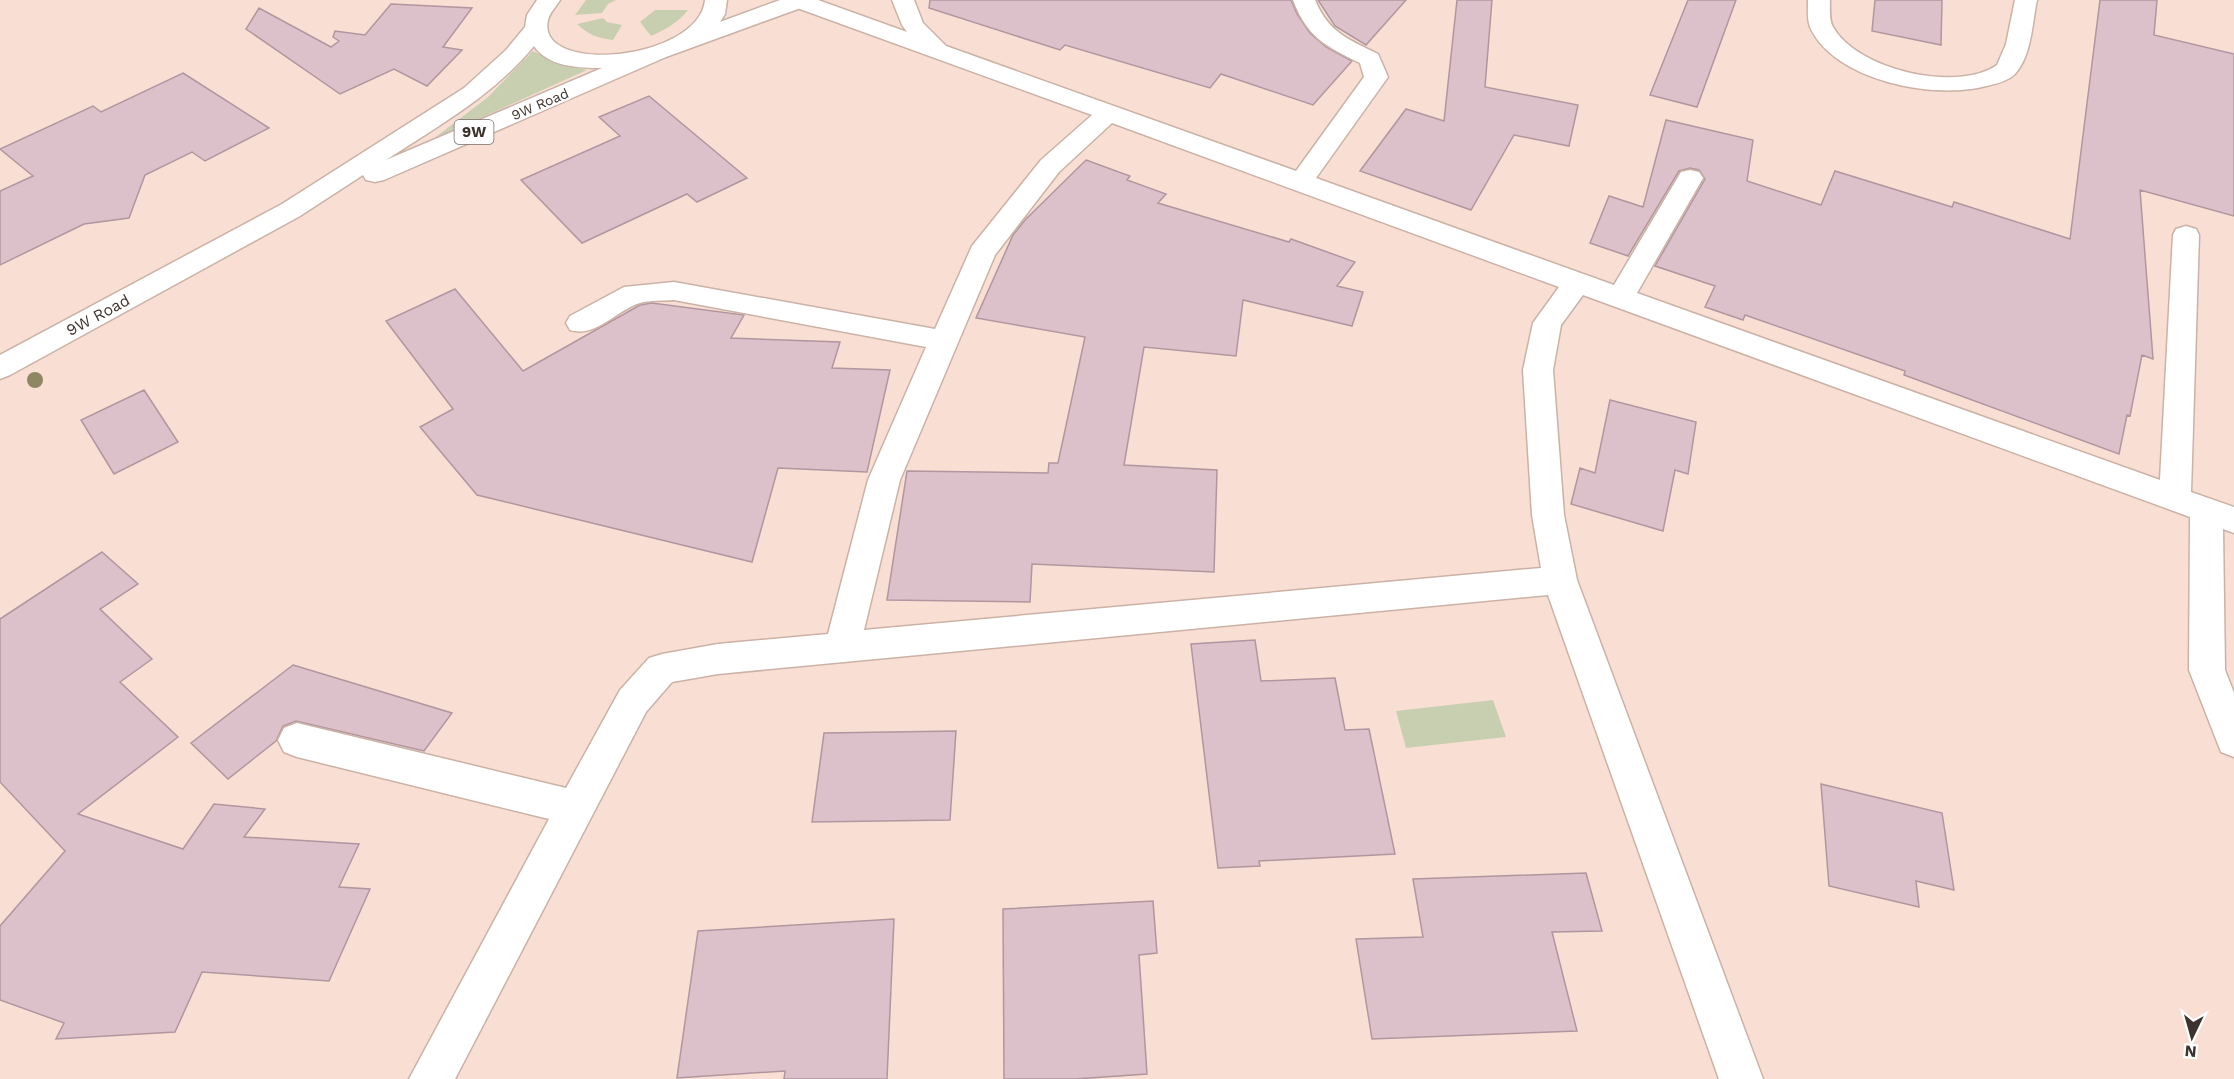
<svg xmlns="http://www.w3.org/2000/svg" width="2234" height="1079" viewBox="0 0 2234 1079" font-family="'Work Sans',sans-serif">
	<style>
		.green { fill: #c8cfb0 }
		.building { fill: #dcc1ca; stroke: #b1969f; stroke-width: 1.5 }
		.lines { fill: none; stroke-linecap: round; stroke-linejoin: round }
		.minor-casing { stroke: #cbb2a6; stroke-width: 3 }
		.major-casing { stroke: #cbb2a6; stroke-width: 3 }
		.minor { fill: #fff; fill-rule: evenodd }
		.major { fill: #fff; fill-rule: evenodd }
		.tree { fill: #8e8763 }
		.labels { text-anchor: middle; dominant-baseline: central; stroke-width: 4.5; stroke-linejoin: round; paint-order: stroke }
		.far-street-label { font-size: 14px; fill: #3d332e; stroke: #fff }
		.shield { fill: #fff; stroke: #77706d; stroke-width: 1.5 }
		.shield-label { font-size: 15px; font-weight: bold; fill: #3d332e }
		.street-label { font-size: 16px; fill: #3d332e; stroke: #fff }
	</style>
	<rect width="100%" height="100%" fill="#f9dfd3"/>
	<path class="green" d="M586,0H616L608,4L602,13L575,15Z
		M655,10H688C678,23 666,29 651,36L640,22Z
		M603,18L607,22L622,25L613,40C598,38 588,35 577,24Z
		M533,51L560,64L587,70L432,140L488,97Z
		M1493,700L1506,737L1406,748L1396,711Z"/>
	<path class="building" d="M930,0H1291L1297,14L1310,33L1326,47L1352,61L1313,105L1221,74L1210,88L1065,45L1060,50L929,8Z
		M1318,0H1406L1366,45L1335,26Z
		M1457,0H1492L1485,87L1578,105L1569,146L1514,135L1471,210L1360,171L1406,109L1444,121Z
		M1688,0H1736L1697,107L1650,95Z
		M1875,0H1942L1941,45L1872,31Z
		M2100,0H2157L2154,35L2234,54V216L2140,190L2153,359L2142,355L2130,416L2127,415L2119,454L1904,375L1905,371L1745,315L1743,320L1705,307L1715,286L1655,266L1705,179L1699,170L1690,168L1679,171L1628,256L1590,243L1609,196L1643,207L1666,120L1753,140L1747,181L1821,205L1835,171L1952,207L1954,202L2070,239Z
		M391,4L472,8L443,47L462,50L427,86L394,69L340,94L246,29L259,8L331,47L339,41L333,37L335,31L365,35Z
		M183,73L269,128L205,161L192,152L145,175L129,218L84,224L0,265V191L33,176L0,149L93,106L101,112Z
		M649,96L747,178L697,202L687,194L582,243L521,180L620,136L599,117Z
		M1086,160L1130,176L1127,180L1166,194L1158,203L1289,242L1291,239L1355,262L1337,286L1363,292L1352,326L1243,300L1236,356L1144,347L1124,465L1217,470L1214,572L1032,564L1030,602L887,600L907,471L1048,473L1049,463H1058L1085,337L976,318L1013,235L1025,220Z
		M455,289L523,371L640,305L652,303L744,315L731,338L840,342L832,368L890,370L867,472L778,468L752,562L477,495L420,427L453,409L386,321Z
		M144,390L178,442L114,474L81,420Z
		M1610,400L1696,422L1688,474L1675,470L1663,531L1571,504L1580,468L1595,473Z
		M102,552L138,584L100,609L152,659L120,682L178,737L78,814L183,849L214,804L265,809L244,837L359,844L339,887L370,889L329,981L202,972L175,1032L56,1039L64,1023L0,1000V926L65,851L0,782V619Z
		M1255,640L1261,681L1335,678L1345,730L1369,729L1395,854L1259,861L1260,866L1218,868L1191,644Z
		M293,665L452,713L424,751L296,721L283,726L276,741L228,779L191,743Z
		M956,731L950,820L812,822L824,733Z
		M1821,784L1942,813L1954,890L1916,881L1919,907L1829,886Z
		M1586,873L1602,931L1552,932L1577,1031L1372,1039L1356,939L1423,937L1413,879Z
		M1153,901L1157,953L1139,955L1147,1074L1075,1079H1004L1003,909Z
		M894,919L887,1079H784L785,1071L677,1078L698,931Z"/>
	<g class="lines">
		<defs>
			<path id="minor" d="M786,0H818L907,32L902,25L892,0H914L923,23L946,46L1296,171L1364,77L1360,63C1325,46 1307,37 1293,0H1315C1329,33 1348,39 1378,54L1388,77L1316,178L1614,285L1681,172L1690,170L1699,172L1703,178L1637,293L2160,480L2173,235L2176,229L2186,226L2196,229L2199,235L2191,492L2234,507V533L2223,529L2225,670L2234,693V757L2221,752L2189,670L2190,517L1583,295L1561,325L1553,370L1564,515L1577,580L1763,1079H1719L1548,595L718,674L672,682L646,712L455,1079H409L549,819L297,757L284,752L278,740L284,728L297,723L566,788L620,690L649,658L662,654L718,644L828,634L868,480L926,347L674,300C663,301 650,300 640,303C616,310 597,338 570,330L566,323L570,316L624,287L674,282L935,329L972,246L1041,160L1092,115L789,5ZM1112,123L1559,287L1533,323L1523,370L1532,515L1541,568L864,630L900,480L995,255L1059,172Z
				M1808,0H1830C1830,9 1829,20 1833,27C1857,70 1958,93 1997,65L2006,44L2015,0H2037C2032,23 2032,55 2015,74C2008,81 1996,84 1986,86C1935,100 1834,81 1810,27C1807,19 1808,9 1808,0Z"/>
			<path id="major" d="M537,0H560C556,7 550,12 548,20C535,76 699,61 705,0H727L725,14L720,22L780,0H812L809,5L666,57L384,180L375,182L366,180L363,175L300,216L10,375L0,379V355L282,204L464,88L506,50L525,27L527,15ZM534,46C548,67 579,68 602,68L386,160C438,126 494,95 534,46Z"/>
		</defs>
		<use href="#minor" class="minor-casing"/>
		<use href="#major" class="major-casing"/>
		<use href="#minor" class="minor"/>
		<use href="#major" class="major"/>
	</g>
	<circle class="tree" cx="35" cy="380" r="8"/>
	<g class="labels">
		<g class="far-street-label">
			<text transform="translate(540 104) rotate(-23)">9W Road</text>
		</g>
		<rect class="shield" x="454.5" y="120" width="39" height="24" rx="4.5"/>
		<g class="shield-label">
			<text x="474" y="132">9W</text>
		</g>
		<g class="street-label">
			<text transform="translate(98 315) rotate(-28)">9W Road</text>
		</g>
	</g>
	<g transform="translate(2192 1037) rotate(185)" stroke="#ffffff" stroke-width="4.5" paint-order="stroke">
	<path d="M0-4.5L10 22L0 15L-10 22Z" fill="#3d332e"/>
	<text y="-9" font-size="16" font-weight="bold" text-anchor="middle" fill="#3d332e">N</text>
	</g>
</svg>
